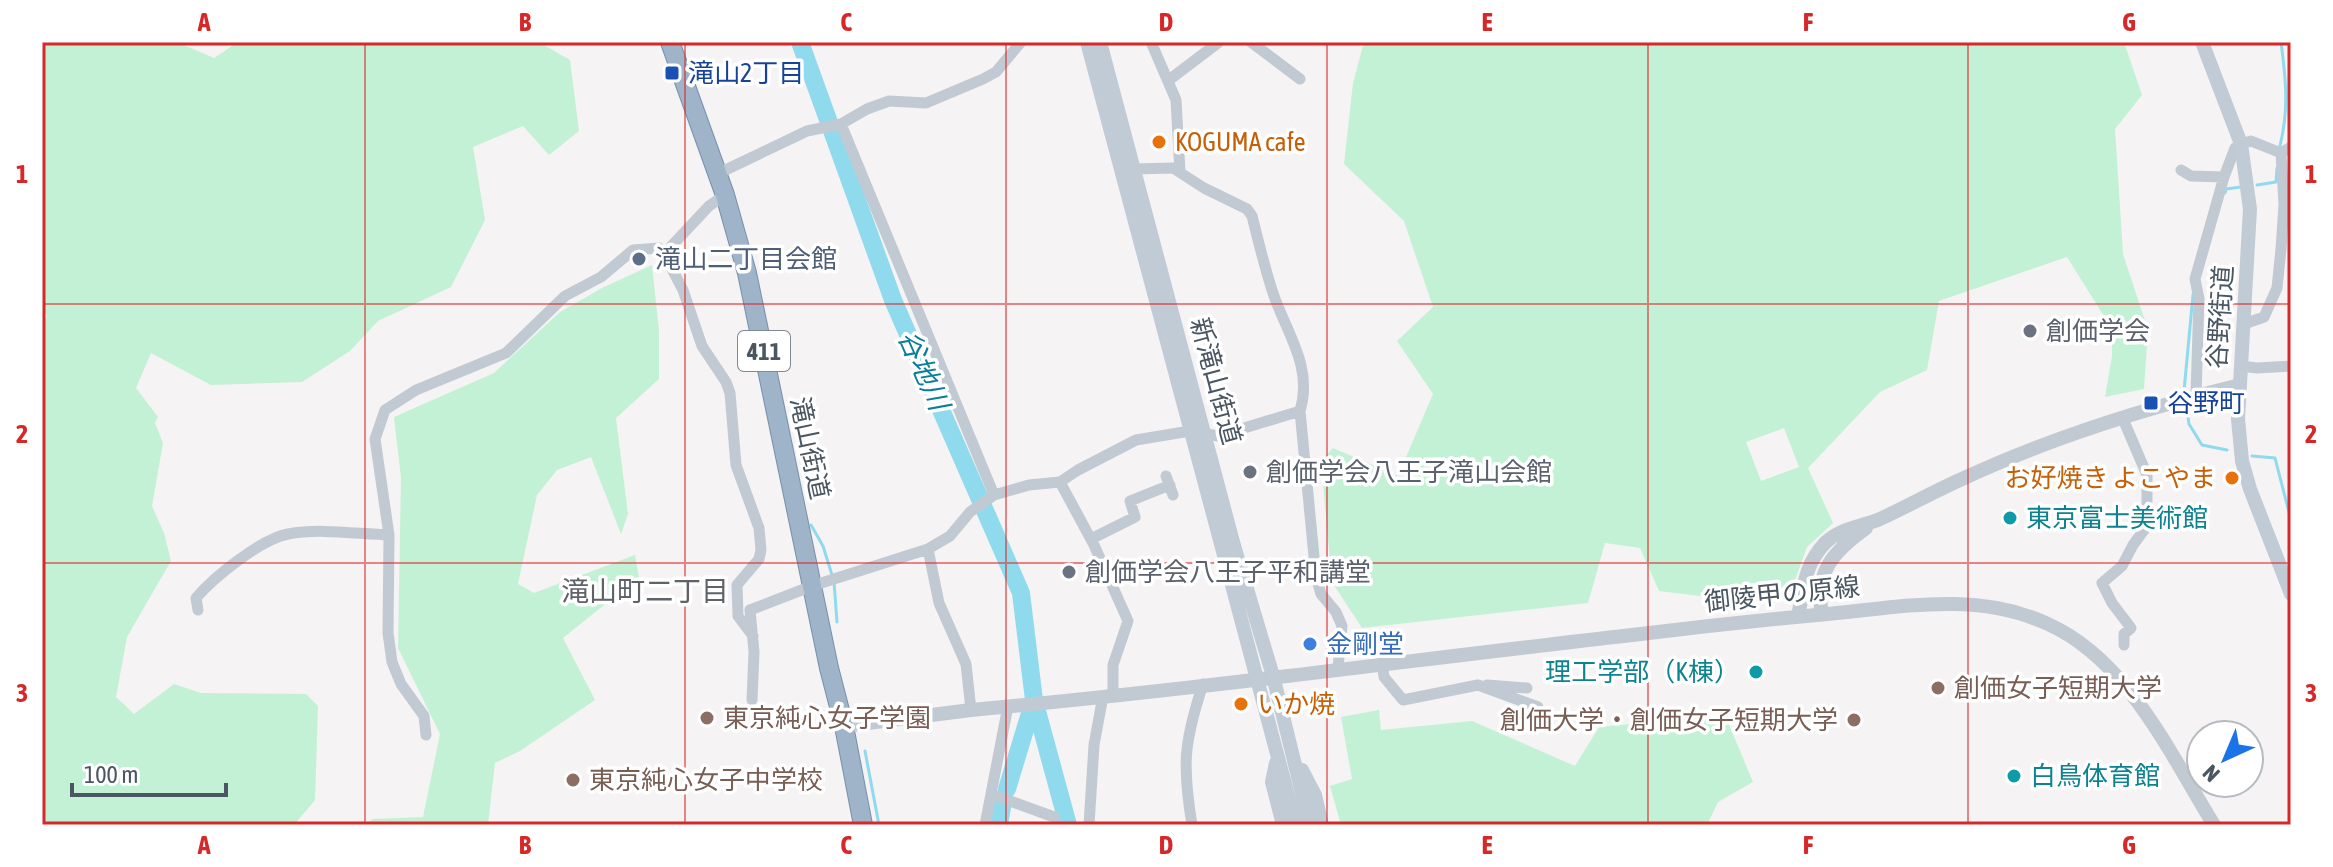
<svg xmlns="http://www.w3.org/2000/svg" width="2333" height="867" viewBox="0 0 2333 867" font-family="'Asap Condensed','Noto Sans JP',sans-serif">
	<style>
		.green { fill: #c3f1d5; fill-rule: evenodd }
		.lines { fill: none; stroke-linecap: round; stroke-linejoin: round }
		.stream { stroke: #90daee; stroke-width: 3 }
		.river { stroke: #90daee; stroke-width: 18 }
		.trunk-casing { stroke: #7690ad; stroke-width: 20 }
		.minor { stroke: #c1cad2; stroke-width: 11 }
		.tertiary { stroke: #c1cad2; stroke-width: 14 }
		.secondary { stroke: #c1cbd6; stroke-width: 14 }
		.trunk { stroke: #9fb4c9; stroke-width: 18 }
		.grid { fill: none; stroke: #d62828; stroke-width: 2; stroke-opacity: 0.55 }
		.transit-dot { fill: #1a4fb4; stroke: #fff; stroke-width: 3 }
		.food-dot { fill: #e8710a; stroke: #fff; stroke-width: 3 }
		.service-dot { fill: #5c6f8a; stroke: #fff; stroke-width: 3 }
		.worship-dot { fill: #6b7280; stroke: #fff; stroke-width: 3 }
		.culture-dot { fill: #0f9aa8; stroke: #fff; stroke-width: 3 }
		.shop-dot { fill: #3f7fe0; stroke: #fff; stroke-width: 3 }
		.education-dot { fill: #8d6e63; stroke: #fff; stroke-width: 3 }
		.labels { text-anchor: middle; dominant-baseline: central; stroke-width: 7; stroke-linejoin: round; paint-order: stroke }
		.shield { fill: #fff; stroke: #808990; stroke-width: 2 }
		.shield-label { font-size: 24px; font-weight: bold; fill: #4a5661 }
		.transit-label { font-size: 26px; fill: #164399; stroke: #fff; text-anchor: start }
		.food-label { font-size: 26px; fill: #c56008; stroke: #fff; text-anchor: start }
		.service-label { font-size: 26px; fill: #4e5e75; stroke: #fff; text-anchor: start }
		.street-label { font-size: 26px; fill: #4a5661; stroke: #fff }
		.worship-label { font-size: 26px; fill: #5b616d; stroke: #fff; text-anchor: start }
		.culture-label { font-size: 26px; fill: #0d838f; stroke: #fff; text-anchor: start }
		.shop-label { font-size: 26px; fill: #366cbe; stroke: #fff; text-anchor: start }
		.education-label { font-size: 26px; fill: #785e54; stroke: #fff; text-anchor: start }
		.water-label { font-size: 28px; font-style: italic; fill: #0c7c9b; stroke: #fff }
		.neighbourhood-label { font-size: 28px; fill: #5f6368; stroke: #fff }
		.neatline { fill: none; stroke: #d62828; stroke-width: 3 }
		.grid-label { font-size: 26px; text-anchor: middle; font-weight: bold; fill: #d62828 }
	</style>
	<rect width="100%" height="100%" fill="#f5f3f3"/>
	<path class="green" d="M42,42H177L214,58L238,42H539L570,60L579,131L549,155L523,126L473,147L485,220L451,287L378,321L350,351L302,382L211,385L151,353L136,388L158,417L155,423L163,443L152,506L164,533L171,561L127,637L116,697L134,714L174,684L201,693L306,694L318,706L315,800L294,825H42V319L47,317L42,303Z
		M1364,42H2124L2142,95L2115,129L2123,254L2148,330L2144,389L2105,397L2112,356V329L2067,257L1939,301L1927,370L1880,392L1808,468L1833,523L1807,547L1791,591L1741,601L1659,591L1640,548L1605,543L1588,603L1362,628L1332,582L1321,461L1333,448L1398,476L1433,394L1397,341L1433,307L1404,221L1344,164L1353,83ZM1784,428L1799,467L1761,481L1746,442Z
		M652,265L659,331V379L616,418L628,514L621,534L591,457L557,470L537,495L518,584L534,593L635,555L639,577L563,638L595,700L520,751L495,763L488,825H368L372,819L423,817L440,734L398,648L401,478L394,417L494,373L560,312L602,288Z
		M1379,710L1381,730L1472,721L1575,766L1599,727L1725,715L1753,782L1718,802L1707,825H1341L1330,786L1352,779L1341,717Z"/>
	<g class="lines">
		<path class="stream" d="M2280,146C2289,108 2286,81 2281,42
			M2257,185L2276,182L2277,168
			M2225,193L2226,189L2241,187
			M2184,391L2193,295
			M2187,410L2189,424L2202,445L2227,450
			M2252,456L2275,458L2291,520
			M811,525L823,546L832,575
			M834,582L837,622
			M865,751L879,825"/>
		<path class="river" d="M800,42L893,300L1021,593L1034,700L1068,825
			M1007,789L1034,700
			M999,825L1002,807"/>
		<defs>
			<path id="trunk" d="M670,42L725,195L747,273L829,668L844,726L863,825"/>
		</defs>
		<use href="#trunk" class="trunk-casing"/>
		<path class="minor" d="M1151,42L1176,100L1180,172
			M1251,42L1300,79
			M1169,80L1219,42
			M841,124L994,495
			M1134,169L1173,168L1204,188L1247,209L1252,216C1259,243 1265,270 1274,296C1288,335 1313,368 1300,411L1316,577L1321,594L1336,612L1342,626L1338,668
			M2181,170L2191,176L2224,177
			M717,174L807,131L841,124L867,109L889,101L926,103L983,79L996,72L1021,42
			M664,254L683,290L702,346L726,382L730,393L736,465L759,528L761,550L759,559L737,585L738,616L753,636
			M2244,324L2264,317L2277,288L2281,249L2284,204L2281,153L2291,147
			M2241,366L2257,368L2291,366
			M2196,395L2199,299L2195,279L2224,177L2235,148L2241,144L2251,141L2281,153
			M2123,419L2147,475V526L2133,545L2122,566L2102,583L2112,603L2131,628L2124,634V645
			M1166,476L1173,495
			M1060,482L1094,545L1128,621L1113,665V695
			M1091,539L1135,517L1130,501L1170,485
			M928,549L939,603L966,664L971,710
			M198,610L196,598C214,577 261,539 288,534C320,528 357,534 389,535
			M1382,663L1384,677L1403,700L1478,685L1538,707
			M1487,685L1527,688
			M752,700L754,652L750,610L812,586L928,549L950,536L970,512L994,495L1029,485L1060,482L1078,470L1136,440L1190,431L1218,436L1300,411
			M426,735L424,716L401,684L392,662L388,633L389,535L375,439L385,410L416,390L506,353L565,296L601,277L633,250L659,248L664,254L709,206L725,195
			M991,794L1054,817L1056,825
			M985,825L1008,706
			M1089,825L1094,745L1103,696
			M1192,825C1182,764 1184,742 1203,684"/>
		<path class="tertiary" d="M1822,614C1814,572 1834,551 1866,528
			M1798,616C1804,588 1804,565 1825,543C1840,528 1861,527 1880,519C1908,506 1935,491 1962,479C2050,438 2146,408 2240,385
			M844,726L971,710C1191,690 1412,660 1632,635C1697,627 1762,620 1828,614C1902,607 1977,591 2048,624C2128,660 2170,754 2214,825"/>
		<path class="secondary" d="M1087,42L1296,825
			M1100,42L1233,542L1273,676L1310,825
			M2202,42L2241,144L2250,209L2238,419L2242,461L2250,489L2291,594
			M1276,763L1272,782L1283,825
			M1302,770L1315,795L1322,825"/>
		<use href="#trunk" class="trunk"/>
	</g>
	<path class="grid" d="M365,42V825M685,42V825M1006,42V825M1327,42V825M1648,42V825M1968,42V825M42,304H2291M42,563H2291"/>
	<g class="transit-dot">
		<rect x="664" y="65" width="16" height="16" rx="4"/>
		<rect x="2143" y="395" width="16" height="16" rx="4"/>
	</g>
	<g class="food-dot">
		<circle cx="1159" cy="142" r="8"/>
		<circle cx="2232" cy="478" r="8"/>
		<circle cx="1241" cy="704" r="8"/>
	</g>
	<circle class="service-dot" cx="639" cy="259" r="8"/>
	<g class="worship-dot">
		<circle cx="2030" cy="331" r="8"/>
		<circle cx="1250" cy="472" r="8"/>
		<circle cx="1069" cy="572" r="8"/>
	</g>
	<g class="culture-dot">
		<circle cx="2010" cy="518" r="8"/>
		<circle cx="1756" cy="672" r="8"/>
		<circle cx="2014" cy="776" r="8"/>
	</g>
	<circle class="shop-dot" cx="1310" cy="644" r="8"/>
	<g class="education-dot">
		<circle cx="1938" cy="688" r="8"/>
		<circle cx="707" cy="718" r="8"/>
		<circle cx="1854" cy="720" r="8"/>
		<circle cx="573" cy="780" r="8"/>
	</g>
	<g class="labels">
		<rect class="shield" x="738" y="331" width="52" height="40" rx="6"/>
		<g class="shield-label">
			<text x="764" y="351">411</text>
		</g>
		<g class="transit-label">
			<text x="688" y="73">滝山2丁目</text>
			<text x="2167" y="403">谷野町</text>
		</g>
		<g class="food-label">
			<text x="1175" y="142">KOGUMA cafe</text>
			<text x="2216" y="478" text-anchor="end">お好焼き よこやま</text>
			<text x="1257" y="704">いか焼</text>
		</g>
		<g class="service-label">
			<text x="655" y="259">滝山二丁目会館</text>
		</g>
		<g class="street-label">
			<text transform="translate(2220 317) rotate(-86)">谷野街道</text>
			<text transform="translate(1216 381) rotate(75)">新滝山街道</text>
			<text transform="translate(810 448) rotate(78)">滝山街道</text>
			<text transform="translate(1782 594) rotate(-6)">御陵甲の原線</text>
		</g>
		<g class="worship-label">
			<text x="2046" y="331">創価学会</text>
			<text x="1266" y="472">創価学会八王子滝山会館</text>
			<text x="1085" y="572">創価学会八王子平和講堂</text>
		</g>
		<g class="culture-label">
			<text x="2026" y="518">東京富士美術館</text>
			<text x="1740" y="672" text-anchor="end">理工学部（K棟）</text>
			<text x="2030" y="776">白鳥体育館</text>
		</g>
		<g class="shop-label">
			<text x="1326" y="644">金剛堂</text>
		</g>
		<g class="education-label">
			<text x="1954" y="688">創価女子短期大学</text>
			<text x="723" y="718">東京純心女子学園</text>
			<text x="1838" y="720" text-anchor="end">創価大学・創価女子短期大学</text>
			<text x="589" y="780">東京純心女子中学校</text>
		</g>
		<g class="water-label">
			<text transform="translate(924 370) rotate(66)">谷地川</text>
		</g>
		<g class="neighbourhood-label">
			<text x="645" y="591">滝山町二丁目</text>
		</g>
	</g>
	<rect width="2333" height="867" fill="none" stroke="#ffffff" stroke-width="88"/>
	<g transform="translate(2225 759) rotate(224)"><circle r="38" fill="#ffffff" stroke="#b7bbc0" stroke-width="2"/>
	<path d="M0-6L14 30L0 20L-14 30Z" fill="#1a73e8"/>
	<text y="-12" font-size="22" font-weight="bold" text-anchor="middle" fill="#4a5661">N</text>
	</g>
	<path d="M72 783v12h154v-12" fill="none" stroke="#4a5661" stroke-width="4"/>
	<text x="84" y="783" font-size="24" fill="#4a5661" stroke="#ffffff" stroke-width="6" paint-order="stroke">100 m</text>
	<rect x="44" y="44" width="2245" height="779" class="neatline"/>
	<g class="grid-label">
		<text x="204" y="31">A</text>
		<text x="525" y="31">B</text>
		<text x="846" y="31">C</text>
		<text x="1166" y="31">D</text>
		<text x="1487" y="31">E</text>
		<text x="1808" y="31">F</text>
		<text x="2129" y="31">G</text>
		<text x="22" y="183">1</text>
		<text x="2311" y="183">1</text>
		<text x="22" y="443">2</text>
		<text x="2311" y="443">2</text>
		<text x="22" y="702">3</text>
		<text x="2311" y="702">3</text>
		<text x="204" y="854">A</text>
		<text x="525" y="854">B</text>
		<text x="846" y="854">C</text>
		<text x="1166" y="854">D</text>
		<text x="1487" y="854">E</text>
		<text x="1808" y="854">F</text>
		<text x="2129" y="854">G</text>
	</g>
</svg>
